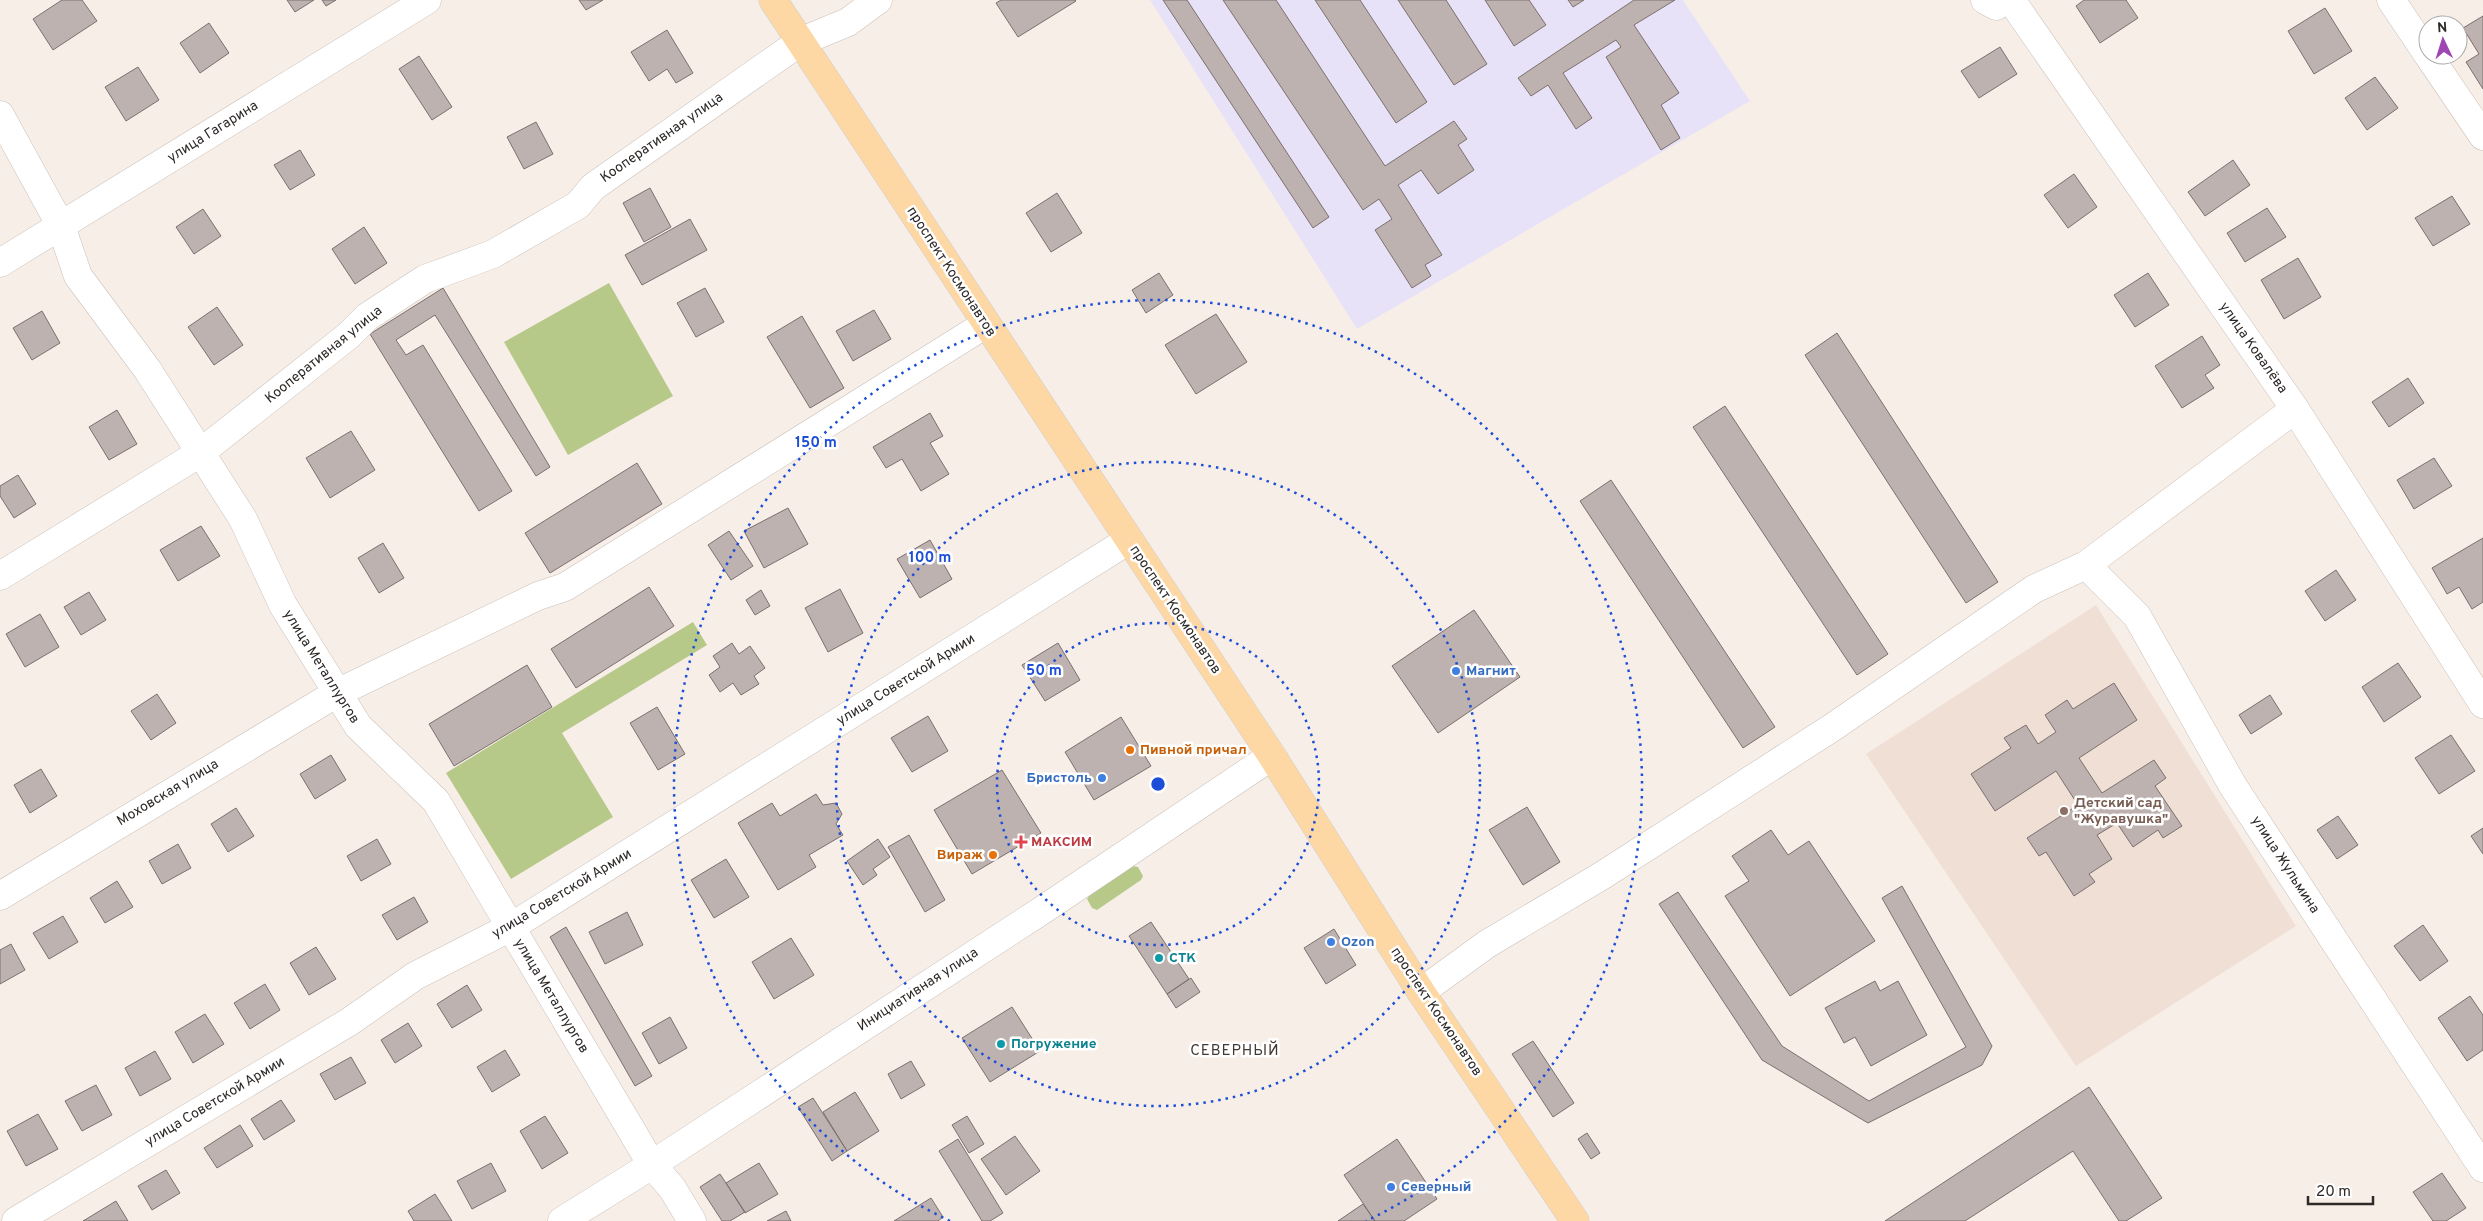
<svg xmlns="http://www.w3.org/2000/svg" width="2483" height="1221" viewBox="0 0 2483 1221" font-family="Overpass,sans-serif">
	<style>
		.industrial { fill: #e8e2f8 }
		.built { fill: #f0dfd5 }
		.green { fill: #b6c989 }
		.building { fill: #beb2b0; stroke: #7b706e }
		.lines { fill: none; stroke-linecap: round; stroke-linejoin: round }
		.minor-casing { stroke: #cac0ba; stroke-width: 29 }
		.major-casing { stroke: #d1d0d0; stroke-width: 29 }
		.minor { stroke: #fff; stroke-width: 28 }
		.major { stroke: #fdd7a4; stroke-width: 28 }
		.ring { fill: none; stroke: #1d4ed8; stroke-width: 2.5; stroke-dasharray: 2.5 5 }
		.shop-dot { fill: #3f7fe0; stroke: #fff; stroke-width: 2 }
		.food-dot { fill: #e8710a; stroke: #fff; stroke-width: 2 }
		.education-dot { fill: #8d6e63; stroke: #fff; stroke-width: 2 }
		.health-dot { fill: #e0444e; stroke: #fff; stroke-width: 2 }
		.culture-dot { fill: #0f9aa8; stroke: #fff; stroke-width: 2 }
		.labels { text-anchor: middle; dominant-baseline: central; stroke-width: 5; stroke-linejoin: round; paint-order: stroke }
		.street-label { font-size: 14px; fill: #2e2a28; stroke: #fff }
		.shop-label { font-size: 14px; font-weight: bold; fill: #366cbe; stroke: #fff; text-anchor: start }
		.food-label { font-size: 14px; font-weight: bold; fill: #c56008; stroke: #fff; text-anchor: start }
		.education-label { font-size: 14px; font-weight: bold; fill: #785e54; stroke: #fff; text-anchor: start }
		.health-label { font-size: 14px; font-weight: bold; fill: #be3a42; stroke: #fff; text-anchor: start }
		.culture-label { font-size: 14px; font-weight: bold; fill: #0d838f; stroke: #fff; text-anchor: start }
		.neighbourhood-label { font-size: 15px; letter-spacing: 1px; fill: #413934; stroke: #fff }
		.centre { fill: #1d4ed8; stroke: #fff; stroke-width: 2.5 }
		.ring-label { font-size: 15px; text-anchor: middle; font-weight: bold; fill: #1d4ed8; stroke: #fff; stroke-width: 5; stroke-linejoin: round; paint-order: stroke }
	</style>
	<rect width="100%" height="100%" fill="#f8eee8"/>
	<path class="industrial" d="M1150,0H1683L1750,101L1357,329Z"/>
	<path class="built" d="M2096,605L2296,926L2076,1066L1866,754Z"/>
	<path class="green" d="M609,283L673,396L568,455L504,342Z
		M693,622L707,645L562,733L613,817L511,879L446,773Z
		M1133,866L1138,867L1143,876L1141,880L1097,910L1092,908L1087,899L1091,893Z"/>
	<path class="building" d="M62,0H82L97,21L53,50L33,19Z
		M287,0H314L295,12Z
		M322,0H336L326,6Z
		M579,0H603L586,10Z
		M1001,0H1075L1076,1L1018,37L996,3Z
		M1163,0H1187L1329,217L1313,228Z
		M1223,0H1276L1385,166L1454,121L1467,139L1458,145L1474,170L1438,194L1421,170L1398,185L1442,255L1425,265L1431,276L1412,288L1375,230L1392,219L1379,199L1363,210Z
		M1315,0H1360L1427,102L1396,123Z
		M1398,0H1446L1487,64L1454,85Z
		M1485,0H1529L1546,25L1514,46Z
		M1568,0H1584L1573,7Z
		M1634,0H1675L1634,25L1679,93L1661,105L1680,138L1661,150L1606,57L1621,47L1616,40L1563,73L1592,118L1576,129L1548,85L1531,96L1518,78Z
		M2084,0H2126L2138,18L2100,43L2076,6Z
		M2325,8L2352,51L2314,74L2288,31Z
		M2483,16V89L2466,62L2479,54L2463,28Z
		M209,23L229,53L200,73L180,43Z
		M667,30L693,73L676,83L667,69L649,81L631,52Z
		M2000,47L2017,74L1979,98L1961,71Z
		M419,56L452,107L432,120L399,69Z
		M138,67L159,100L126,121L105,87Z
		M2375,77L2398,108L2367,130L2345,98Z
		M536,122L553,154L524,169L507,137Z
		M300,150L315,175L290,190L274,165Z
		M2233,160L2250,185L2205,216L2188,192Z
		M2074,174L2097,207L2068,228L2044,195Z
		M650,188L671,227L644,242L623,203Z
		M1057,193L1082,233L1051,252L1026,213Z
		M2452,196L2470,224L2433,246L2415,218Z
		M2267,208L2286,237L2245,262L2227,233Z
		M203,209L221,236L194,254L176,227Z
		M690,219L707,250L642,285L625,255Z
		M364,227L387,263L355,284L332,249Z
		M2298,258L2321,297L2284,319L2261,280Z
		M1159,273L1173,295L1146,313L1132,290Z
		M2148,273L2169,305L2135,327L2114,295Z
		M443,288L550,467L536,476L435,315L396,340L406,355L423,345L512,491L479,511L370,334Z
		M705,288L724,322L696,337L677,303Z
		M217,307L243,345L214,365L188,327Z
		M874,310L891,339L853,361L836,331Z
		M42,311L60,343L32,360L13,328Z
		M1216,314L1247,362L1196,394L1165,345Z
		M802,316L844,388L810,408L767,337Z
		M1837,333L1998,582L1966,603L1805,355Z
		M2202,336L2220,365L2205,375L2214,388L2182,408L2155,366Z
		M2408,378L2424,403L2389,427L2372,402Z
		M1725,406L1888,654L1857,675L1693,427Z
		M117,410L137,444L109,460L89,427Z
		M930,413L943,436L930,443L949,474L921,491L902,459L886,468L873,447Z
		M351,431L375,470L330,498L306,458Z
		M2434,458L2452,486L2414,509L2397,480Z
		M637,463L662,504L550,573L525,533Z
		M18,475L36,504L14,518L0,496V486Z
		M1611,480L1775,727L1743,748L1580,501Z
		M788,508L808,544L764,568L744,531Z
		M201,526L220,556L178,581L160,550Z
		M729,531L753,566L731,580L708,545Z
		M2483,538V602L2472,609L2459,587L2447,594L2432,568Z
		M930,540L952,579L920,598L897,559Z
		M383,543L404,578L379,593L358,558Z
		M2336,570L2356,600L2325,621L2305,591Z
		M649,587L674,626L576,688L551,649Z
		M840,589L863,633L828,652L805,608Z
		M761,590L770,606L755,615L746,600Z
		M89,592L106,620L81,635L64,607Z
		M1474,610L1520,677L1438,733L1392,666Z
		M40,614L59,647L25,667L6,634Z
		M732,643L739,654L750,646L765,668L754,676L759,684L741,695L733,683L720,692L709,675L720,667L713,656Z
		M1058,643L1080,680L1045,701L1022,665Z
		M2398,663L2421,697L2384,722L2362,687Z
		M527,665L552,707L454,766L429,724Z
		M2114,683L2137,720L2079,758L2102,793L2154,760L2166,778L2155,786L2182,826L2163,838L2158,830L2133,847L2117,823L2097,835L2112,859L2089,874L2095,882L2074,896L2046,852L2039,856L2027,838L2078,805L2056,771L1995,811L1971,774L2011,748L2004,738L2026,725L2038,744L2056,732L2045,715L2067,700L2073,709Z
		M157,694L176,723L151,740L131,711Z
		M2270,695L2282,714L2251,734L2239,715Z
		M657,707L685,754L658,770L630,723Z
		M928,716L948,751L912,772L891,738Z
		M1121,717L1151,766L1094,800L1065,752Z
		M2451,735L2475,771L2439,794L2415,758Z
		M331,755L346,780L315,799L300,774Z
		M41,769L57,796L30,813L14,785Z
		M1002,770L1041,833L972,874L934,810Z
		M816,794L823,805L836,803L842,814L836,824L843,835L809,855L816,867L778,890L738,823L772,803L780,816Z
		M1527,807L1560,862L1523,885L1489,830Z
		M236,808L254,836L228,852L211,824Z
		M2338,816L2358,845L2337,859L2317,830Z
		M2483,828V854L2471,836Z
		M1771,830L1788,855L1809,841L1875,941L1790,996L1725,896L1749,881L1732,856Z
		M909,835L945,900L925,912L888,847Z
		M377,839L391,864L361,881L347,856Z
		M878,839L890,857L873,869L877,875L863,885L847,861Z
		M178,844L191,868L162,884L149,861Z
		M726,859L749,897L714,918L691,880Z
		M117,881L133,907L105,923L90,898Z
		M1902,886L1992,1046L1982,1065L1868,1123L1762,1060L1659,904L1678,892L1782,1046L1869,1101L1966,1047L1882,898Z
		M414,897L428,922L397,940L382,915Z
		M627,912L643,945L605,964L589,932Z
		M63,916L78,942L49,959L33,933Z
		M1151,922L1189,979L1167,994L1129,936Z
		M2423,925L2448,961L2420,981L2394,946Z
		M566,927L652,1076L635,1086L550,937Z
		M1334,929L1356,965L1326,984L1304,948Z
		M791,938L814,975L774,999L752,962Z
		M11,944L25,970L0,984V950Z
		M316,947L336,979L309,995L290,963Z
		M1191,978L1200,992L1176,1008L1167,994Z
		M1875,981L1880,991L1898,981L1927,1035L1871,1066L1855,1037L1844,1043L1825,1008Z
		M265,984L280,1010L250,1029L234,1003Z
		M467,985L482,1010L452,1028L437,1004Z
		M2470,996L2483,1015V1050L2467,1061L2438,1018Z
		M1012,1007L1040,1051L990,1082L962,1038Z
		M205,1014L224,1044L193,1063L175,1032Z
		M670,1017L687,1048L659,1064L642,1033Z
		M408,1023L422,1046L395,1063L381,1040Z
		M1533,1041L1574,1103L1553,1117L1512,1054Z
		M505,1050L520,1075L492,1092L477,1067Z
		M155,1051L171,1079L140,1096L125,1068Z
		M351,1057L366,1083L335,1100L320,1074Z
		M911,1061L925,1085L901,1099L888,1074Z
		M96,1085L112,1115L82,1131L65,1101Z
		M2089,1087L2162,1198L2126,1221H2119L2073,1151L1965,1221H1885Z
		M855,1092L879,1131L847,1151L823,1112Z
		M813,1098L847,1151L832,1161L798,1107Z
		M281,1100L295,1121L264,1140L251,1119Z
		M38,1114L58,1149L26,1166L7,1131Z
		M545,1116L568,1153L542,1169L520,1131Z
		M967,1116L984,1144L969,1153L952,1125Z
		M240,1125L253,1146L217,1168L204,1148Z
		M1587,1133L1600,1153L1591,1159L1578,1139Z
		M1015,1136L1040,1171L1006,1195L981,1159Z
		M958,1139L1003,1213L990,1221H982L939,1151Z
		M1397,1139L1437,1199L1404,1221H1375L1344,1175Z
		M491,1163L506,1191L472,1209L457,1181Z
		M759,1163L778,1194L745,1213L726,1183Z
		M166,1170L180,1193L152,1210L138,1186Z
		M2442,1173L2466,1208L2446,1221H2433L2413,1192Z
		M720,1174L745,1212L730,1221H722L700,1187Z
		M435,1194L452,1221H414L408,1211Z
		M931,1198L943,1217L938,1221H894Z
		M116,1201L128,1221H83Z
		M1363,1204L1375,1221H1338Z
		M786,1211L791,1221H767Z"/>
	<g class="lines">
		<defs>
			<path id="minor" d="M1985,0L1996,6
				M2011,0L2295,409L2483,704
				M2391,0L2428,55
				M2428,55L2483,136
				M0,115L61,226L78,276L147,369L243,519L283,605L358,726L436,801L652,1165L672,1188L692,1221
				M0,263L427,0
				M2086,565L2137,616L2233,786L2483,1168
				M0,576L200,453L348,336L367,317L425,279L493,254L578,205L593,187L800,42L848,22L878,0
				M0,896L337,693L538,596L565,587L986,324
				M1421,992L1487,944L1603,875L1833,727L2034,589L2086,565L2295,409
				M16,1221L349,1022L415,976L511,927L1129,540
				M562,1221L639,1173L1041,911L1272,756"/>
			<path id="major" d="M773,0L1272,756L1421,992L1575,1221"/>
		</defs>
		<use href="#minor" class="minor-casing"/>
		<use href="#major" class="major-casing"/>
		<use href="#minor" class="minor"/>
		<use href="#major" class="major"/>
	</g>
	<g class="ring">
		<circle cx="1158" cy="784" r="161"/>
		<circle cx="1158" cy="784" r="322"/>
		<path d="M950 1221A484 484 0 1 1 1366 1221"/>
	</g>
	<g class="shop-dot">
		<circle cx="1456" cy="671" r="5"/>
		<circle cx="1102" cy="778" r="5"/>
		<circle cx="1331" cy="942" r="5"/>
		<circle cx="1391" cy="1187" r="5"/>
	</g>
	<g class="food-dot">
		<circle cx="1130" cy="750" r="5"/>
		<circle cx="993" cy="855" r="5"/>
	</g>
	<circle class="education-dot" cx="2064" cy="811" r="5"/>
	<path class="health-dot" d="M1018.5 834.5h5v5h5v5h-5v5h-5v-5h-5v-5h5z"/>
	<g class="culture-dot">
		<circle cx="1159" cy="958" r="5"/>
		<circle cx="1001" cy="1044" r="5"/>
	</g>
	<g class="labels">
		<g class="street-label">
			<text transform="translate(213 132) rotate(-32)">улица Гагарина</text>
			<text transform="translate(662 138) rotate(-35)">Кооперативная улица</text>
			<text transform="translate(951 272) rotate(57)">проспект Космонавтов</text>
			<text transform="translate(2253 348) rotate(55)">улица Ковалёва</text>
			<text transform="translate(324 355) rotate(-39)">Кооперативная улица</text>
			<text transform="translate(1175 610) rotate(56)">проспект Космонавтов</text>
			<text transform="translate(321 667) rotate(58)">улица Металлургов</text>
			<text transform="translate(906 680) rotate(-32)">улица Советской Армии</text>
			<text transform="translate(168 793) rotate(-31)">Моховская улица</text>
			<text transform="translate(2285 865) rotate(57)">улица Жульмина</text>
			<text transform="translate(562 894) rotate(-31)">улица Советской Армии</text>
			<text transform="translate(918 990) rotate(-33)">Инициативная улица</text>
			<text transform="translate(551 996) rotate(59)">улица Металлургов</text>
			<text transform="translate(1436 1012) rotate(56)">проспект Космонавтов</text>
			<text transform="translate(215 1102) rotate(-31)">улица Советской Армии</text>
		</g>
		<g class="shop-label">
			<text x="1466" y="671">Магнит</text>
			<text x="1092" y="778" text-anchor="end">Бристоль</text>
			<text x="1341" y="942">Ozon</text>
			<text x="1401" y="1187">Северный</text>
		</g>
		<g class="food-label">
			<text x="1140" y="750">Пивной причал</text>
			<text x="983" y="855" text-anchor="end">Вираж</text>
		</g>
		<g class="education-label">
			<text x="2074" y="803">Детский сад<tspan x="2074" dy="16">"Журавушка"</tspan></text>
		</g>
		<g class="health-label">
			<text x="1031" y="842">МАКСИМ</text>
		</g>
		<g class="culture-label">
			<text x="1169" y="958">СТК</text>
			<text x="1011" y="1044">Погружение</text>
		</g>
		<g class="neighbourhood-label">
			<text x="1235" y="1051">СЕВЕРНЫЙ</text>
		</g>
	</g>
	<circle cx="1158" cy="784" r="8" class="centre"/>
	<g class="ring-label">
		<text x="816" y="447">150 m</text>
		<text x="930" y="562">100 m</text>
		<text x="1044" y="675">50 m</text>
	</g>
	<g transform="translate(2443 40) rotate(356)"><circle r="24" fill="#ffffff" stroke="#abaaa9"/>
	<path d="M0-4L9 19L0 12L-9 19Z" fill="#9e47b4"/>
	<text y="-8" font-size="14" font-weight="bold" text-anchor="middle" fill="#2e2a28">N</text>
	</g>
	<path d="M2308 1196v8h65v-8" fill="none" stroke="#2e2a28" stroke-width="2.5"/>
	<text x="2316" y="1196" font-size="15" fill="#2e2a28" stroke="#ffffff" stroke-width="4" paint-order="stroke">20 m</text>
</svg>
